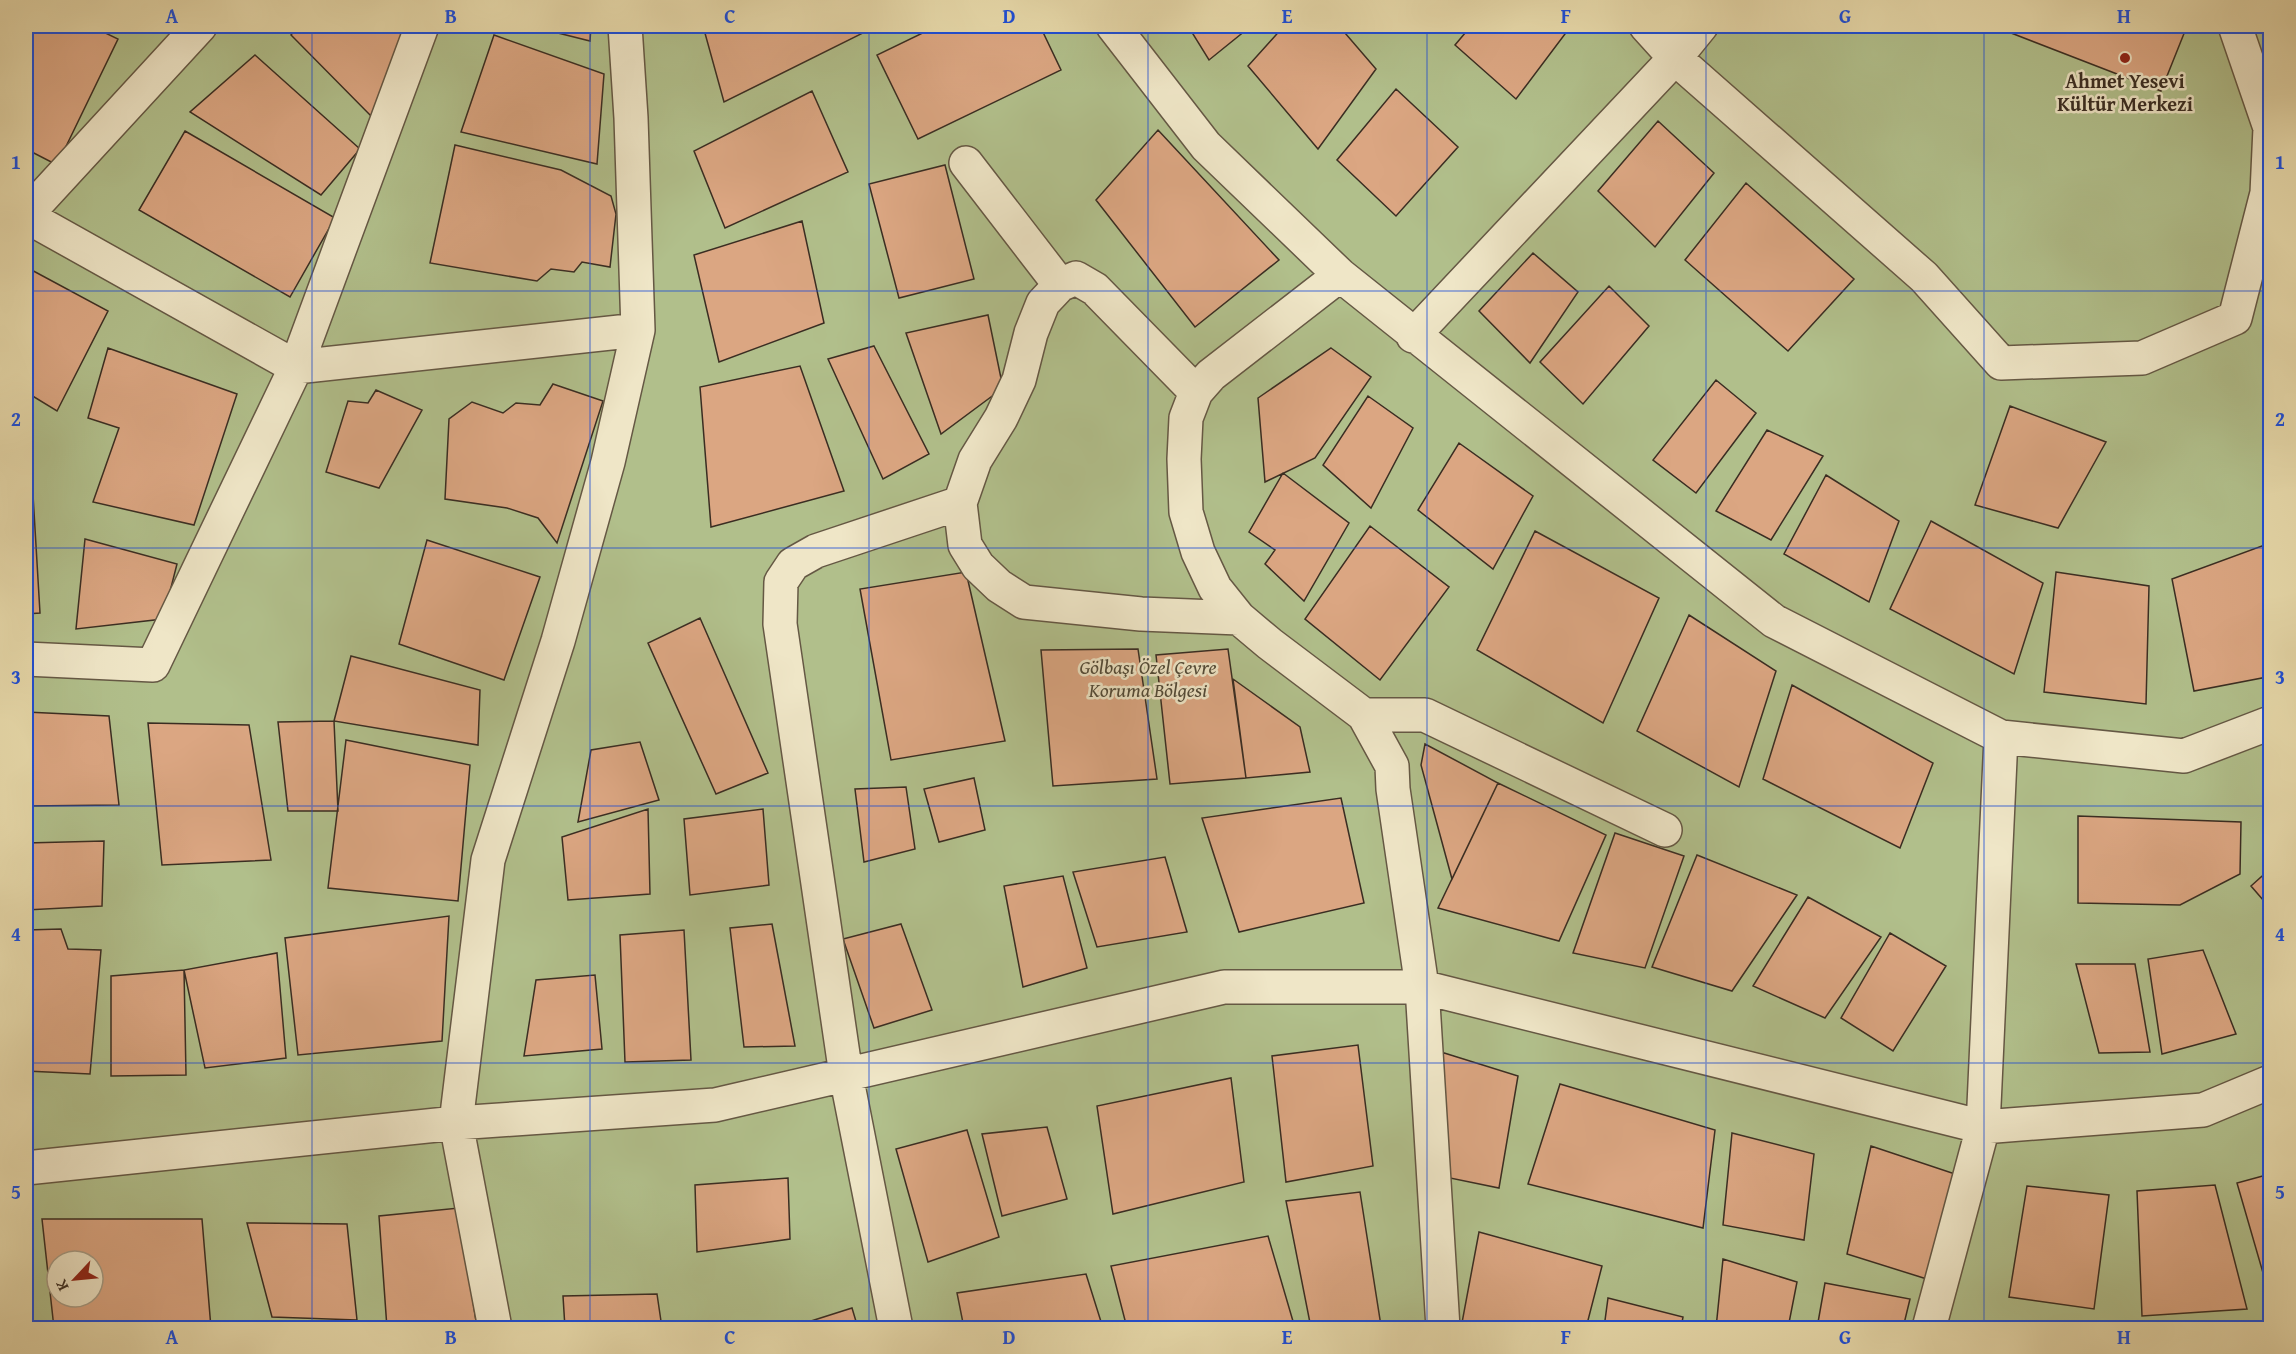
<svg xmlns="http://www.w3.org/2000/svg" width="2296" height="1354" viewBox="0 0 2296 1354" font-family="'Gentium Book Plus',serif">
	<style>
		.green { fill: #b1bf8b; stroke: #767656; stroke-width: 1.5; fill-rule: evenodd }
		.building { fill: #dba682; stroke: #3a2d22; stroke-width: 1.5; fill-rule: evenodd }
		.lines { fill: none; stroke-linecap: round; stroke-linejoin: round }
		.minor-casing { stroke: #655844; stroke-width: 36 }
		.minor { stroke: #efe6c7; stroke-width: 33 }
		.grid { fill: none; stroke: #1d4ed8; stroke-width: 1.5; stroke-opacity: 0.55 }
		.poi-dot { fill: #8f2418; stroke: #efe6c7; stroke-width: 2 }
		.labels { text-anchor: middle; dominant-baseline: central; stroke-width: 5; stroke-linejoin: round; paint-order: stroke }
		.poi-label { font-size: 20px; font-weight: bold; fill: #3a2d22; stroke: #efe6c7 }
		.park-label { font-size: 20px; font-style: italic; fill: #524a37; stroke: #efe6c7 }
		.neatline { fill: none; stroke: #1d4ed8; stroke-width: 2 }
		.grid-label { font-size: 20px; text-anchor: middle; font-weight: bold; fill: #1d4ed8 }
	</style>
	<rect width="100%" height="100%" fill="#e6d8a9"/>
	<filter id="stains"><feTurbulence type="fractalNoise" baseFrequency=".00333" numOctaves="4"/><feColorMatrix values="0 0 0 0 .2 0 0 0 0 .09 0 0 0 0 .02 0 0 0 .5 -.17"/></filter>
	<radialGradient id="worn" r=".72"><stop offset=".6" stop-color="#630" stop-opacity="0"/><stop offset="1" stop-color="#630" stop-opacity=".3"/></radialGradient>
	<path class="green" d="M26,26H2270V1328H26ZM57,1261H93V1297H57Z"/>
	<path class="building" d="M26,26H91L118,39L57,165L26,149Z
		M298,26H408L371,116L291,35Z
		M530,26H591L590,41Z
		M703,26H865L867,31L724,102Z
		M937,26H1040L1061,70L918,139L877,55Z
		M1188,26H1251L1209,60Z
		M1284,26H1339L1376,69L1318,149L1248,66Z
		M1471,26H1571L1516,99L1455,45Z
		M1993,26H2187L2161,91Z
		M494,35L604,74L597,164L461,132Z
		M255,55L360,149L321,195L190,112Z
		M1396,89L1458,147L1396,216L1337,160Z
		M812,91L848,172L725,228L694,151Z
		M1658,121L1714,173L1655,247L1598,191Z
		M1158,130L1279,260L1195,327L1096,200Z
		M185,131L335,218L290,297L139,210Z
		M455,145L561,170L611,196L616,214L610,267L582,262L574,272L551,269L537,281L430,263Z
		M945,165L974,279L899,298L869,184Z
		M1746,183L1854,279L1788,351L1685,260Z
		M802,221L824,323L719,362L694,255Z
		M1533,253L1578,292L1530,363L1479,311Z
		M26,267L108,311L57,411L26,392Z
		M1609,286L1649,326L1583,404L1540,362Z
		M988,315L1003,388L941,434L906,333Z
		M874,346L929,454L883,479L828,359Z
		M108,348L237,394L194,525L93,502L119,428L88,418Z
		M1331,348L1371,377L1315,458L1265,482L1258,398Z
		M800,366L844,491L711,527L700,387Z
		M1716,380L1756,413L1696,493L1653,460Z
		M553,384L603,401L557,543L538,518L507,508L445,499L449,419L472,402L503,413L516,403L540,405Z
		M376,390L422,410L379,488L326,472L348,401L368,403Z
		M1368,396L1413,428L1371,508L1323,465Z
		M2010,406L2106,442L2058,528L1975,505Z
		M29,427L40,613L26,614V428Z
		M1767,430L1823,456L1771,540L1716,511Z
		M1459,443L1533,496L1493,569L1418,510Z
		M1283,473L1349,523L1304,601L1265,564L1275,550L1249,532Z
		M1826,475L1899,521L1869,602L1784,554Z
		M1931,521L2043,583L2014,674L1890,609Z
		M1370,526L1449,587L1380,680L1305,619Z
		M1535,531L1659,598L1603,723L1477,650Z
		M85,539L177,564L163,619L76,629Z
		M427,540L540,577L504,680L399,644Z
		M2270,543V674L2267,677L2194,691L2172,579Z
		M966,572L1005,741L891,760L860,589Z
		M2056,572L2149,586L2146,704L2044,692Z
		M1689,615L1776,671L1739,787L1637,731Z
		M700,618L768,773L716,794L648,643Z
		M1138,649L1157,779L1053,786L1041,650Z
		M1228,649L1246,778L1170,784L1156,655Z
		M351,656L480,690L478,745L334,721Z
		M1233,679L1300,727L1310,772L1246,778Z
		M1792,685L1933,763L1900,848L1763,779Z
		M26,712L109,716L119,805L26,806Z
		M334,721L338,811H288L278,722Z
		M148,723L249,725L271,860L162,865Z
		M346,740L470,765L458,901L328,888Z
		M640,742L659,800L578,822L591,750Z
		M1425,744L1498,783L1452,879L1421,765Z
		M974,778L985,830L939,842L924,789Z
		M1498,783L1606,835L1559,941L1438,908Z
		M906,787L915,849L864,862L855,789Z
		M1341,798L1364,903L1239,932L1202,818Z
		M648,809L650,894L568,900L562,837Z
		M763,809L769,885L690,895L684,819Z
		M2078,816L2241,822L2240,874L2180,905L2078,903Z
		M1615,833L1684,856L1645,968L1573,953Z
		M104,841L102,906L26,910V843Z
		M1697,855L1797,895L1732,991L1652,967Z
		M1165,857L1187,932L1097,947L1073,872Z
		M2270,869V908L2251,886Z
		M1063,876L1087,968L1023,987L1004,886Z
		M1808,897L1881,937L1825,1018L1753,986Z
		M449,916L442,1041L298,1055L285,938Z
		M772,924L795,1046L744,1047L730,928Z
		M901,924L932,1010L874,1028L843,939Z
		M61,929L68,949L101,950L90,1074L26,1071V930Z
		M684,930L691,1060L625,1062L620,935Z
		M1890,933L1946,966L1893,1051L1841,1018Z
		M2203,950L2236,1034L2162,1054L2148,959Z
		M277,953L286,1058L205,1068L184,970Z
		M2076,964H2135L2150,1052L2099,1053Z
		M184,970L186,1075L111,1076V976Z
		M595,975L602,1049L524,1056L536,980Z
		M1358,1045L1373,1166L1286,1182L1272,1056Z
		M1441,1052L1518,1076L1499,1188L1445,1177Z
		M1231,1078L1244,1182L1113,1214L1097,1106Z
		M1560,1084L1715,1130L1703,1228L1528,1184Z
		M1047,1127L1067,1199L1002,1216L982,1134Z
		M967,1130L999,1237L928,1262L896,1149Z
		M1732,1133L1814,1154L1804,1240L1723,1225Z
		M1871,1146L1955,1174L1930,1280L1847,1254Z
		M2270,1174V1297L2237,1183Z
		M788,1178L790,1239L697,1252L695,1185Z
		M2215,1185L2247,1309L2142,1316L2137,1191Z
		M2027,1186L2109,1195L2094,1309L2009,1297Z
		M1360,1192L1381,1326L1372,1328H1311L1286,1201Z
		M459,1208L477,1328H387L379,1216Z
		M42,1219H202L211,1328H54ZM57,1261H93V1297H57Z
		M247,1223L347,1224L357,1320L272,1317Z
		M1479,1232L1602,1266L1586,1328H1461Z
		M1268,1236L1295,1328H1127L1111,1266Z
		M1723,1259L1797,1282L1788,1328H1716Z
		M1086,1274L1103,1328H964L957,1293Z
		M1825,1283L1910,1299L1903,1328H1817Z
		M657,1294L662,1328H565L563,1296Z
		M1608,1298L1683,1317L1681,1328H1604Z
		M852,1308L858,1328H789Z"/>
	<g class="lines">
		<defs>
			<path id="minor" d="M1113,26L1206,146L1340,275L1774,621L2001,737L2184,756L2270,723
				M1646,26L1675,58L1924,277L2001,363L2142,358L2235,318L2267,193L2270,128L2235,26
				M966,163L1060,285
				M26,215L200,26
				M26,216L296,367L638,330
				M1340,275L1211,375L1196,392L1186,418L1184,459L1186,512L1198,552L1215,588L1239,618L1270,644L1364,715L1392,766L1393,789L1422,987L1443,1328
				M1413,336L1675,58L1701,26
				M1196,392L1095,289L1076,278L1060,285L1043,303L1031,333L1019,380L1001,418L975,460L960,503L965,545L978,566L999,586L1024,602L1141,614L1239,618
				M26,659L153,665L296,367L422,26
				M1364,715H1425L1665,830
				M26,1168L456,1123L715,1105L1224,987H1422L1983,1127L2203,1110L2270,1082
				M495,1328L456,1123L488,860L558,641L608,462L638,330L631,118L625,26
				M896,1328L846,1075L780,624L781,582L793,564L816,551L960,503
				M1929,1328L1983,1127L2001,737"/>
		</defs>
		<use href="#minor" class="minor-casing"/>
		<use href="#minor" class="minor"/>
	</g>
	<path class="grid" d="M312,26V1328M590,26V1328M869,26V1328M1148,26V1328M1427,26V1328M1706,26V1328M1984,26V1328M26,291H2270M26,548H2270M26,806H2270M26,1063H2270"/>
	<circle class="poi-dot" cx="2125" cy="58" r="6"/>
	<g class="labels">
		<g class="poi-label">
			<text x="2125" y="80">Ahmet Yesevi<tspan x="2125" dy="23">Kültür Merkezi</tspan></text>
		</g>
		<g class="park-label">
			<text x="1148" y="666">Gölbaşı Özel Çevre<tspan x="1148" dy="23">Koruma Bölgesi</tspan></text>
		</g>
	</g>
	<rect width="2296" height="1354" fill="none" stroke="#e6d8a9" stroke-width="66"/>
	<g transform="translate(75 1279) rotate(244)"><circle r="28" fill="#efe6c7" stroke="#a79c85" stroke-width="1.5"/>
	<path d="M0-4.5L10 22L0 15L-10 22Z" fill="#8f2418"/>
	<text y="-9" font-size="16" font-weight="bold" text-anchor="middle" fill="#3a2d22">K</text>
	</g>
	<rect x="33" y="33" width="2230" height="1288" class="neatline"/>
	<g class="grid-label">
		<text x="172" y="23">A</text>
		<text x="451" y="23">B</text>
		<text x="730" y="23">C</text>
		<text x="1009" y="23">D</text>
		<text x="1287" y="23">E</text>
		<text x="1566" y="23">F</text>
		<text x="1845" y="23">G</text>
		<text x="2124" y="23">H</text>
		<text x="16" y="169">1</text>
		<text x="2280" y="169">1</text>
		<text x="16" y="426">2</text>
		<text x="2280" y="426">2</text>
		<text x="16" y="684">3</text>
		<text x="2280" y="684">3</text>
		<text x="16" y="941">4</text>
		<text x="2280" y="941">4</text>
		<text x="16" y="1199">5</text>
		<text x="2280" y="1199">5</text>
		<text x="172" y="1344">A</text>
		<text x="451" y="1344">B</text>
		<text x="730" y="1344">C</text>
		<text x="1009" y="1344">D</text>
		<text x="1287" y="1344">E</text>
		<text x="1566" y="1344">F</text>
		<text x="1845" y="1344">G</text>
		<text x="2124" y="1344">H</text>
	</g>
	<rect width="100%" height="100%" filter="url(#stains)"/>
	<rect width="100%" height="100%" fill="url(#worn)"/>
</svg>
